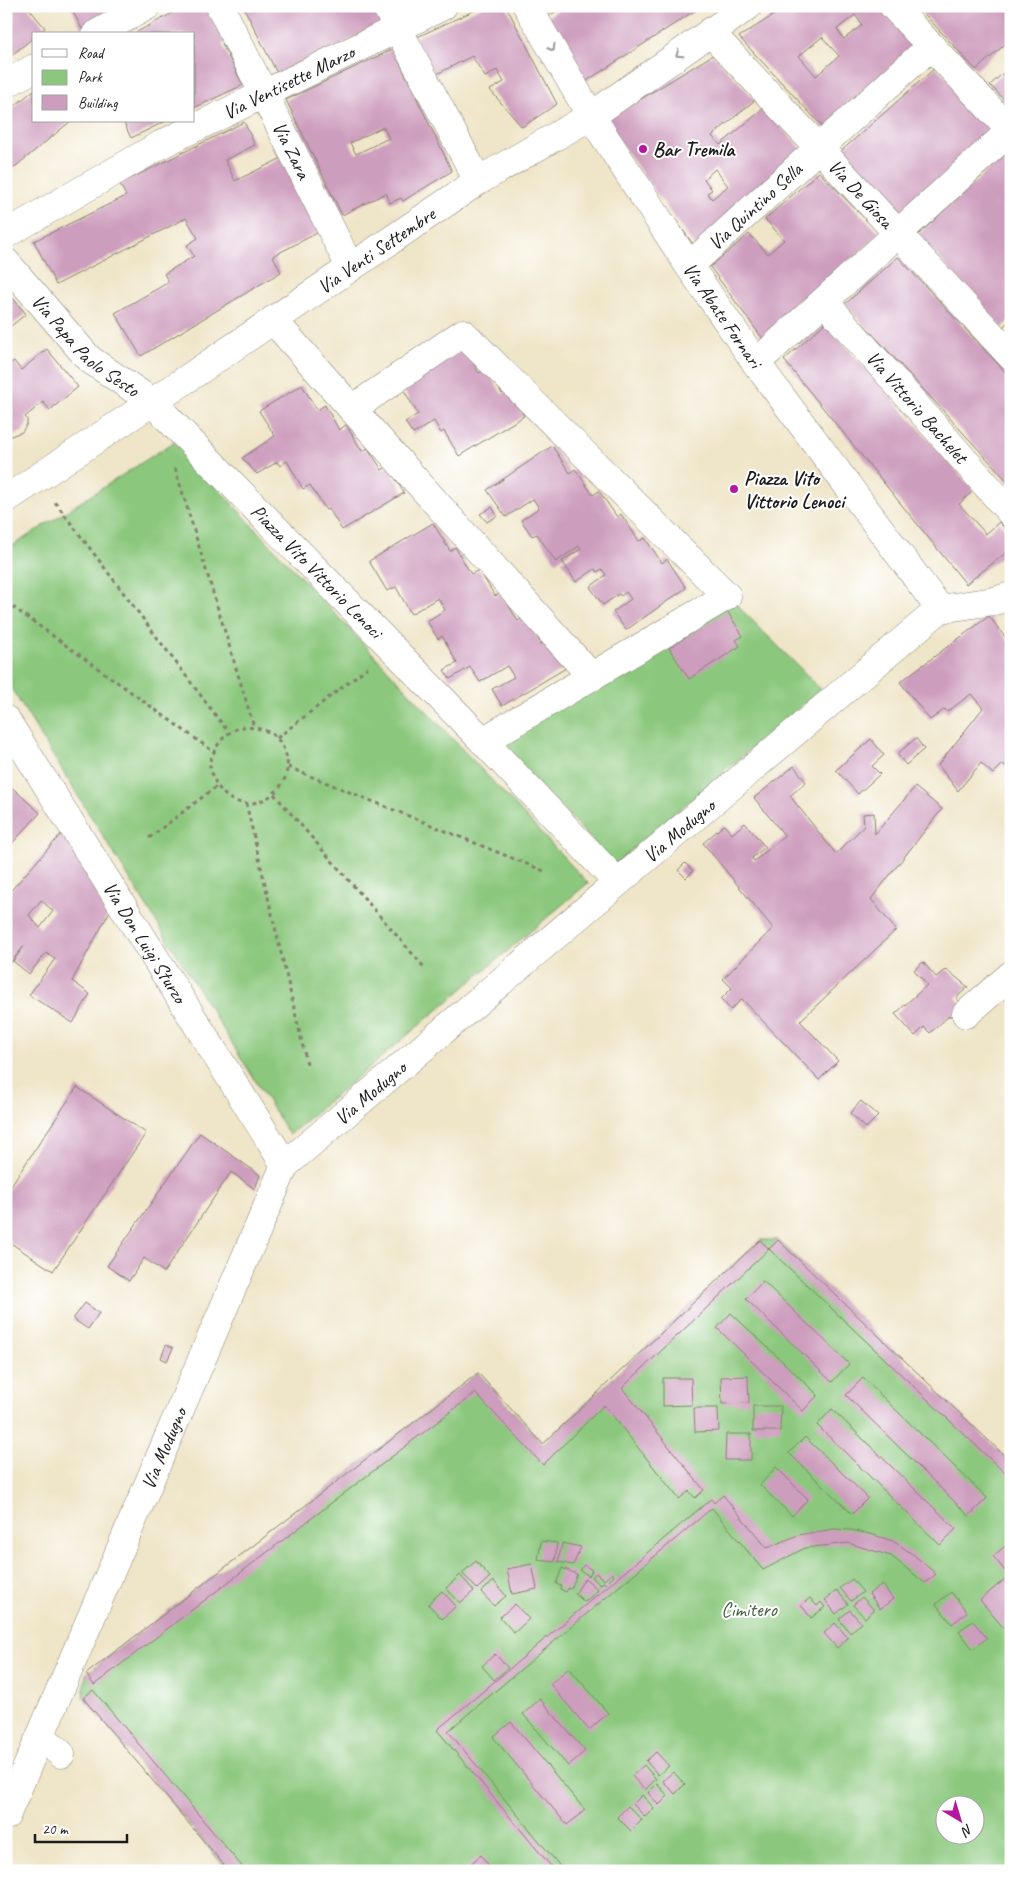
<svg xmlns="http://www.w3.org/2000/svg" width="1017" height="1877" viewBox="0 0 1017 1877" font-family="Caveat,sans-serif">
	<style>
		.green { fill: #8bc87d; stroke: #54724c; fill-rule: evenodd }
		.building { fill: #cd9dbd; fill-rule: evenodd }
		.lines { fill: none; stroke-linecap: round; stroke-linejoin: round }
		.minor-casing { stroke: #868072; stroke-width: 29 }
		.path { stroke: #868072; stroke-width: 3; stroke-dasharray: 4 4; stroke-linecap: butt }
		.minor { stroke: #fff; stroke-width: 28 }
		.oneway { stroke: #999 }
		.poi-dot { fill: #b5179e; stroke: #fff; stroke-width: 2 }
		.labels { text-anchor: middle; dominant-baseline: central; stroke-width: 4; stroke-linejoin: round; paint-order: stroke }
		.street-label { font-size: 20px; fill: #1c1c1c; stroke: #fff }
		.poi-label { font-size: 20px; font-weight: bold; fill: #1c1c1c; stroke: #fff; text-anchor: start }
		.park-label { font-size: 20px; fill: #486143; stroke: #fff }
	</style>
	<rect width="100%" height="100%" fill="#fff"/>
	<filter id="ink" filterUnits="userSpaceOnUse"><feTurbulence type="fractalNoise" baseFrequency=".02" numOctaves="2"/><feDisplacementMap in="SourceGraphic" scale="10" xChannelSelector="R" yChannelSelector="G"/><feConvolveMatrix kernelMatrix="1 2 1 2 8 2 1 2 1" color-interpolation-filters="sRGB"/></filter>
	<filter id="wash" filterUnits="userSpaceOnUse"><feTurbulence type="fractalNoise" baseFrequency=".0096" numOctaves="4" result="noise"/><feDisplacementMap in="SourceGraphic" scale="20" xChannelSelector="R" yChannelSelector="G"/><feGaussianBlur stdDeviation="1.12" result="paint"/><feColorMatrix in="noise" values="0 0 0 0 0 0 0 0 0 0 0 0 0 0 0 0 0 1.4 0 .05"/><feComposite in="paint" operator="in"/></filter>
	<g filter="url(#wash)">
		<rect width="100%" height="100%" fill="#efe5c8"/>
		<path class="green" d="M174,442L588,883L289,1135L6,680V550Z
			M734,602L821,689L615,864L499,743Z
			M760,1240H778L1008,1460L1011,1459V1871H228L83,1697L86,1674L478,1373L543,1444ZM944,1804H974V1834H944Z"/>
		<g id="blocks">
			<path class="building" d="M6,6H27L45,28L38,34H34V37L6,60Z
				M70,6H125L82,29Z
				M186,6H210L228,41L222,44L243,85L194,108V34H133Z
				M243,6H372L382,25L278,75Z
				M484,6H506L557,104L522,127L490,90L504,82L497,70L485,77L472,56L435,75L415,38Z
				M564,6H702L582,84L546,18Z
				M788,6H878L916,45L825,129L739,37ZM855,15L862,25L844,39L837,29ZM822,37L839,56L816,76L799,56Z
				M917,6H1011V39L976,70Z
				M393,49L452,171L403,201L401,198L390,203L386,193L342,215L286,100ZM383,127L389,138L356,154L350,143Z
				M713,55L755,100L712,136L720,145L763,109L802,149L695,247L605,121ZM715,169L728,186L712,199L707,193L712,190L704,179Z
				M1011,66V107L990,85Z
				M936,67L996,126L901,216L840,152Z
				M34,90V121H71L6,174V113Z
				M123,121H166L131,138Z
				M244,122L255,145L225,160L235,181L284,157L321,231L273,256L281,272L141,356L115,313L169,282L164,274L194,256L187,245L198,238L186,218L56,285L34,241L126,196L120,184Z
				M1011,149V319L1002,328L918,235Z
				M819,172L880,234L763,339L710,267L749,234L768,254L784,240L765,219Z
				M898,257L1011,378V485L845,304Z
				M6,290L26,314L6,330Z
				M825,323L974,490L959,504L986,534L999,522L1011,535V549L966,584L784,360Z
				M47,349L78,387L50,410L43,402L25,417L27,419V424L22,432L8,437L10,439L6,442V367L14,361L21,370Z
				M465,349L479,373L487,369L502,394L509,390L524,416L459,456L444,431L441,433L434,421L413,434L405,422L418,414L402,387Z
				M302,385L317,410L325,405L339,430L346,425L362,451L368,448L382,470L388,466L404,493L342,530L329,509L326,510L310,485L303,489L287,461L280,466L277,462L257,474L242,458L275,436L259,411Z
				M552,446L570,473L575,469L593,495L599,491L617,517L621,514L639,541L645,538L662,563L667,559L686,588L626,630L613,612L631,599L626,592L621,596L619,594L603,605L590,587L606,575L602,569L597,572L595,569L576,582L562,561L581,549L579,546L556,562L537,534L532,536L521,520L539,508L533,499L506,517L487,490Z
				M492,507L497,516L487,522L480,514Z
				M433,523L450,551L455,547L471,574L479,570L495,596L501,593L518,621L525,616L541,644L548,639L566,668L502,706L492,689L514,677L507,666L480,682L470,667L450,679L444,670L457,663L442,636L438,639L427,621L445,610L438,598L411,614L396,587L387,591L369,561Z
				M727,611L743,636L736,640L740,646L689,679L669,648Z
				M989,616L1011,645V771L1003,764L993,774L981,763L958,791L938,765L983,708L971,694L947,712L945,709L930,720L900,682Z
				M916,738L924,749L906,765L897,754Z
				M871,739L884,755L872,766L880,774L858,794L836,770Z
				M794,766L806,782L790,796L836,854L864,826L863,814L874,813L875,834L915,787L942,809L871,899L896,930L800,1021L838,1061L819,1080L742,999L731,1010L721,999L732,988L723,979L773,928L703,843L724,825L732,834L745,823L765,847L752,858L754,861L785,836L754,798Z
				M6,782L40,813L6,850Z
				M63,832L110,911L72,981L90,994L73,1023L29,995L55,959L46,953L29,974L13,961L25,945L6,968V896ZM41,900L53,911L40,928L29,915Z
				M685,863L693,871L686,878L678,870Z
				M923,962L936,977L946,969L968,987L956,998L963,1006L951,1017L950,1015L930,1033L924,1027L915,1036L895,1014L927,985L914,970Z
				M77,1087L146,1133L53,1271L6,1240V1193Z
				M861,1101L878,1116L866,1128L850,1113Z
				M200,1133L260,1175L255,1189L231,1172L164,1272L144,1258L129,1281L107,1266Z
				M760,1240L769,1249L622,1388L704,1490L695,1498L689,1491L679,1499L604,1405L543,1465L475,1393L94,1685L86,1674L478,1373L543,1444Z
				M778,1240L1009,1460L1011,1459V1473L1007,1475L769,1249Z
				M763,1281L849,1364L832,1382L746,1299Z
				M85,1303L99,1313L88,1329L73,1319Z
				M731,1313L818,1395L803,1411L717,1328Z
				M166,1345L173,1348L167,1361L161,1358Z
				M748,1376L749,1403L722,1404L721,1377Z
				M663,1378H691L692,1405L663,1406Z
				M863,1378L987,1498L969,1516L846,1395Z
				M753,1406H781L780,1431H753Z
				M694,1408H718L719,1431L695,1432Z
				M832,1409L956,1529L940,1545L817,1425Z
				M726,1434H751V1460H725Z
				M805,1437L868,1498L852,1514L789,1453Z
				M776,1467L808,1499L792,1516L760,1485Z
				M723,1495L767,1548L798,1535L833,1529L851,1530L874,1535L893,1541L914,1555L936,1574L925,1583L891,1556L848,1543L805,1548L763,1570L712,1508L448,1731L564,1871H555L437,1730L711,1499L714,1503Z
				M541,1541L557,1543L555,1562L538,1560Z
				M562,1543L581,1547L573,1565L558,1562Z
				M1009,1543L1011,1545V1566L1005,1571L993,1556Z
				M476,1561L490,1577L477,1589L462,1573Z
				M532,1564L537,1589L512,1594L507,1569Z
				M584,1565L592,1570L589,1576L580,1570Z
				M562,1568L577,1574L571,1589L568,1588L566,1592L560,1589L561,1586L556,1584Z
				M596,1573L604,1580L612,1573L614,1576L606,1584L603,1582L600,1585L592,1577Z
				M1011,1574V1637L980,1600Z
				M460,1575L474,1591L460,1603L446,1588Z
				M585,1578L598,1590L585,1602L575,1594Z
				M852,1579L863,1592L851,1601L840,1588Z
				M494,1581L506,1596L494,1606L481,1592Z
				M882,1584L893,1599L880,1609L869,1594Z
				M837,1590L848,1604L836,1614L825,1600Z
				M442,1591L456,1606L442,1619L428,1604Z
				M951,1592L967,1612L952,1624L936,1604Z
				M862,1597L874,1610L865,1618L853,1605Z
				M810,1598L817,1606L821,1602L825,1607L811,1618L801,1605Z
				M515,1604L529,1619L514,1633L500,1617Z
				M850,1610L861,1623L850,1633L839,1619Z
				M973,1621L987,1638L973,1649L959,1631Z
				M835,1623L848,1638L837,1648L824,1633Z
				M495,1654L508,1668L494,1680L482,1666Z
				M569,1668L608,1713L589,1730L550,1684Z
				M93,1690L246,1871H229L83,1698Z
				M540,1699L585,1751L568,1766L523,1714Z
				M511,1722L585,1810L567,1825L493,1737Z
				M656,1752L669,1766L658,1775L646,1761Z
				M644,1765L656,1779L645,1790L632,1776Z
				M673,1772L685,1784L675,1794L663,1781Z
				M657,1784L668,1796L659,1805L648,1793Z
				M642,1795L654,1808L645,1817L633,1804Z
				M628,1806L642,1820L631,1831L617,1817Z
				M481,1855L489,1866L483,1871H472L468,1866Z"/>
		</g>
	</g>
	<g filter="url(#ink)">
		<use href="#blocks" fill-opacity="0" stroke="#868072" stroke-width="1"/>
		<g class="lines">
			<defs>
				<g id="minor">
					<path id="s1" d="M220,6L350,267"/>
					<path d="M386,6L478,181"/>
					<path id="s2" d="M527,6L591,116L689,266L756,363L940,609"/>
					<path d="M893,6L1011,131"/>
					<path id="s3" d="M710,32L819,148L1011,356"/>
					<path d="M96,34L147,6"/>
					<path d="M6,84L34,68"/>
					<path id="s4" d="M6,234L162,144L443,6"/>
					<path id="s5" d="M6,262L89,359L151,401L483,741L617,882"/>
					<path id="s6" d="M689,266L931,46"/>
					<path id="s7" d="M824,301L1011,513"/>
					<path d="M273,320L352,409L463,333L727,596L483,741"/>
					<path d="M756,363L1011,130"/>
					<path d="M352,409L592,677"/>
					<path id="s8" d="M6,499L172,389L478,181L591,116L748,6"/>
					<path id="s9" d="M6,720L285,1165"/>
					<path d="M966,1014L1011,975"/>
					<path d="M41,1736L61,1754"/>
					<path id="s10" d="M6,1816L285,1165L940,609L994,601L1011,596"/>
				</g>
			</defs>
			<use href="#minor" class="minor-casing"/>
			<path class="path" d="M175,468L254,727
				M55,502L229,733
				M6,602L214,752
				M241,727C256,727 270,729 279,741C311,786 243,829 217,785C213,778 211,770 209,763C217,744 222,735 241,727Z
				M277,738L368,667
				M288,767L544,871
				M274,794L424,967
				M246,803L308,1068
				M149,838L217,786"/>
			<use href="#minor" class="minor"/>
		</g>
		<defs><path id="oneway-chevron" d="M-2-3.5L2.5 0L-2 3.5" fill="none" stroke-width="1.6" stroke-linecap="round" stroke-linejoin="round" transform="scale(1.25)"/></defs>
		<g class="oneway">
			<use href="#oneway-chevron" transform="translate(552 48) rotate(60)"/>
			<use href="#oneway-chevron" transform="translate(679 54) rotate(145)"/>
		</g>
	</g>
	<g class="poi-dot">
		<circle cx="643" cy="149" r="5"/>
		<circle cx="734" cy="489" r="5"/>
	</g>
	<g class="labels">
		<g class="street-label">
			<text stroke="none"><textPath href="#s4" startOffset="321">Via Ventisette Marzo</textPath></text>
			<text stroke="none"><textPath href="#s1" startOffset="161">Via Zara</textPath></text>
			<text stroke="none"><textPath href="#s3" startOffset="221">Via De Giosa</textPath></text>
			<text stroke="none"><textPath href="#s6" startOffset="89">Via Quintino Sella</textPath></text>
			<text stroke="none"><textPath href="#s8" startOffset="446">Via Venti Settembre</textPath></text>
			<text stroke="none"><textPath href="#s2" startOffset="366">Via Abate Fornari</textPath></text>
			<text stroke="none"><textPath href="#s5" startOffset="116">Via Papa Paolo Sesto</textPath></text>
			<text stroke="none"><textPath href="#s7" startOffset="141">Via Vittorio Bachelet</textPath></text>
			<text stroke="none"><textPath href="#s5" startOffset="440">Piazza Vito Vittorio Lenoci</textPath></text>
			<text stroke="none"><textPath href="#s10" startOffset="1225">Via Modugno</textPath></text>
			<text stroke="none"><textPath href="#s9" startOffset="262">Via Don Luigi Sturzo</textPath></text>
			<text stroke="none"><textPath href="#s10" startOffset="820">Via Modugno</textPath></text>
			<text stroke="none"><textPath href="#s10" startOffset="400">Via Modugno</textPath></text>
		</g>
		<g class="poi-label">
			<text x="653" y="149">Bar Tremila</text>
			<text x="744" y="478">Piazza Vito<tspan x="744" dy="23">Vittorio Lenoci</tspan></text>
		</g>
		<g class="park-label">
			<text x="749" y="1609">Cimitero</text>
		</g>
	</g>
	<rect width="1017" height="1877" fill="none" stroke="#fff" stroke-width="25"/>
	<rect x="32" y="32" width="162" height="90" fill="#ffffff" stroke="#a4a4a4"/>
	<rect x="42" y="49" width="25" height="8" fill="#ffffff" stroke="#a4a4a4"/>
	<text x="78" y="58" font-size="15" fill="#1c1c1c">Road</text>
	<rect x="42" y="70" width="25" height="15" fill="#8bc87d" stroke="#a4a4a4"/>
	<text x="78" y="82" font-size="15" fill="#1c1c1c">Park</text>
	<rect x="42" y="95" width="25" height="15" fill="#cd9dbd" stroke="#a4a4a4"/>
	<text x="78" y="108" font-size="15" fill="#1c1c1c">Building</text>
	<g transform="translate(960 1820) rotate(142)"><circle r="24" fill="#ffffff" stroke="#a4a4a4"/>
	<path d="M0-4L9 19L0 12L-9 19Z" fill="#b5179e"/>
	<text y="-8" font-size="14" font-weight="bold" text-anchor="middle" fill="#1c1c1c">N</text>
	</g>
	<path d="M35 1834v8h92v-8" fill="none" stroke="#1c1c1c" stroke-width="2.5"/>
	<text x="42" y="1834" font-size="15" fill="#1c1c1c" stroke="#ffffff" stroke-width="4" paint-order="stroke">20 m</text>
</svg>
